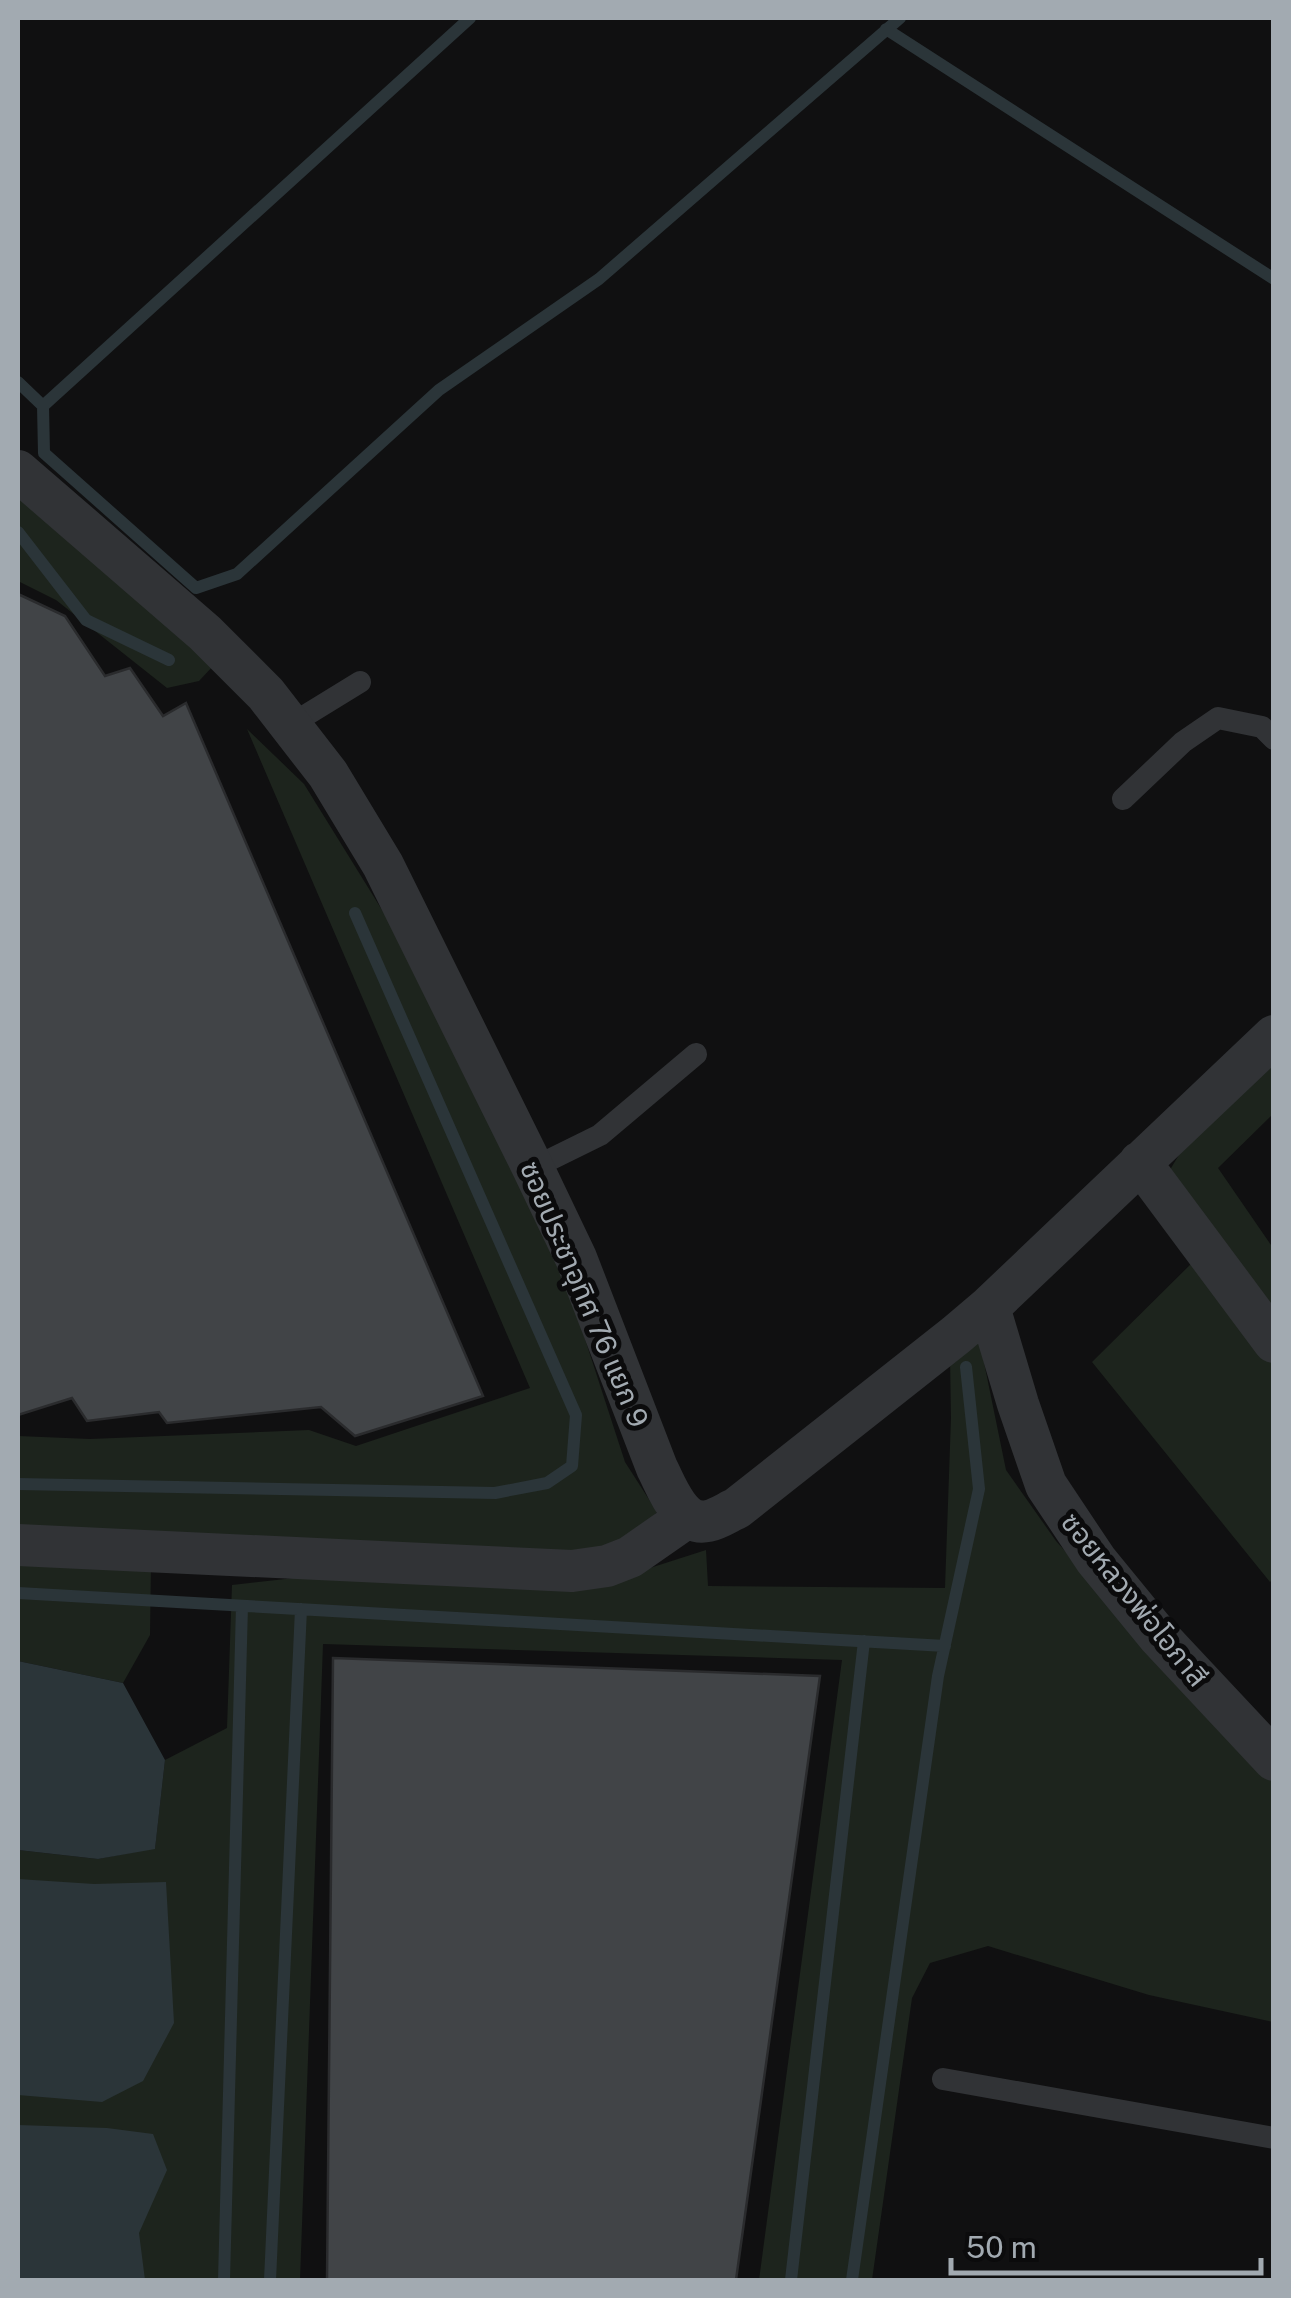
<svg xmlns="http://www.w3.org/2000/svg" width="1291" height="2298" viewBox="0 0 1291 2298" font-family="'Public Sans','Noto Sans Thai',sans-serif">
	<style>
		.green { fill: #1d241d }
		.water { fill: #2b3539 }
		.lines { fill: none; stroke-linecap: round; stroke-linejoin: round }
		.stream { stroke: #2b3539; stroke-width: 12 }
		.building { fill: #414447; stroke: #2a2b2d; stroke-width: 2.5 }
		.service { stroke: #313336; stroke-width: 22 }
		.minor { stroke: #313336; stroke-width: 42 }
		.labels { text-anchor: middle; dominant-baseline: central; stroke-width: 10; stroke-linejoin: round; paint-order: stroke }
		.street-label { font-size: 28px; fill: #a2aab1; stroke: #0b0b0c }
	</style>
	<rect width="100%" height="100%" fill="#101011"/>
	<path class="green" d="M18,496L214,665L199,681L167,688L56,600L18,581Z
		M247,729L304,784L413,960L556,1250L625,1462L657,1512L631,1543L600,1555L18,1534V1436L90,1439L309,1430L356,1446L530,1388Z
		M1273,1060V1114L1218,1168L1273,1248V1313L1165,1178L1191,1135Z
		M1198,1257L1273,1354L1274,1578L1270,1582L1092,1362Z
		M979,1338L1006,1470L1056,1541L1273,1783V2022L1149,1995L988,1946L930,1963L912,1998L872,2280H759L842,1660L323,1644L300,2280H18V1850L98,1859L155,1848L165,1760L227,1728L232,1585L321,1575L625,1576L706,1550L708,1586L945,1588L951,1418L950,1356Z
		M18,1559L151,1563L150,1635L123,1683L18,1661Z"/>
	<path class="water" d="M18,1661L123,1683L165,1760L155,1849L98,1859L18,1850Z
		M18,1879L94,1884L166,1882L174,2023L143,2081L102,2102L18,2095Z
		M18,2125L107,2128L153,2134L167,2170L139,2233L145,2280H18Z"/>
	<g class="lines">
		<path class="stream" d="M886,29L1274,279
			M18,382L43,406L44,453L196,588L237,574L439,390L599,279L900,18
			M43,406L470,18
			M18,532L86,620L169,660
			M18,1484L495,1493L547,1483L572,1466L576,1415L355,913
			M18,1593L945,1646
			M224,2280L242,1606
			M270,2280L301,1609
			M791,2280L864,1641
			M852,2280L938,1676L979,1489L966,1367"/>
	</g>
	<path class="building" d="M18,594L65,616L105,676L130,668L163,716L186,703L483,1396L355,1436L321,1407L167,1423L159,1412L87,1421L72,1398L18,1415Z
		M333,1658L820,1676L736,2280H327Z"/>
	<g class="lines">
		<path class="service" d="M290,725L360,682
			M1123,799L1183,742L1218,718L1262,727L1274,739
			M533,1168L600,1135L696,1054
			M943,2079L1274,2138"/>
		<path class="minor" d="M18,471L205,633L266,694L328,774L383,865L533,1168L576,1258L657,1468C667,1487 680,1527 708,1521C718,1519 728,1512 737,1508L956,1335L989,1307L1274,1036
			M1140,1162L1274,1342
			M989,1307L1018,1404L1046,1485L1096,1560L1159,1637L1274,1760
			M18,1545L572,1571L607,1566L630,1557L686,1518"/>
	</g>
	<g class="labels">
		<g class="street-label">
			<text transform="translate(585 1294) rotate(67)">ซอยประชาอุทิศ 76 แยก 9</text>
			<text transform="translate(1135 1599) rotate(51)">ซอยหลวงพ่อโอภาสี</text>
		</g>
	</g>
	<rect width="1291" height="2298" fill="none" stroke="#a2aab1" stroke-width="40"/>
	<path d="M951 2258v15h310v-15" fill="none" stroke="#a2aab1" stroke-width="5"/>
	<text x="966" y="2258" font-size="30" fill="#a2aab1" stroke="#0b0b0c" stroke-width="8" paint-order="stroke">50 m</text>
</svg>
